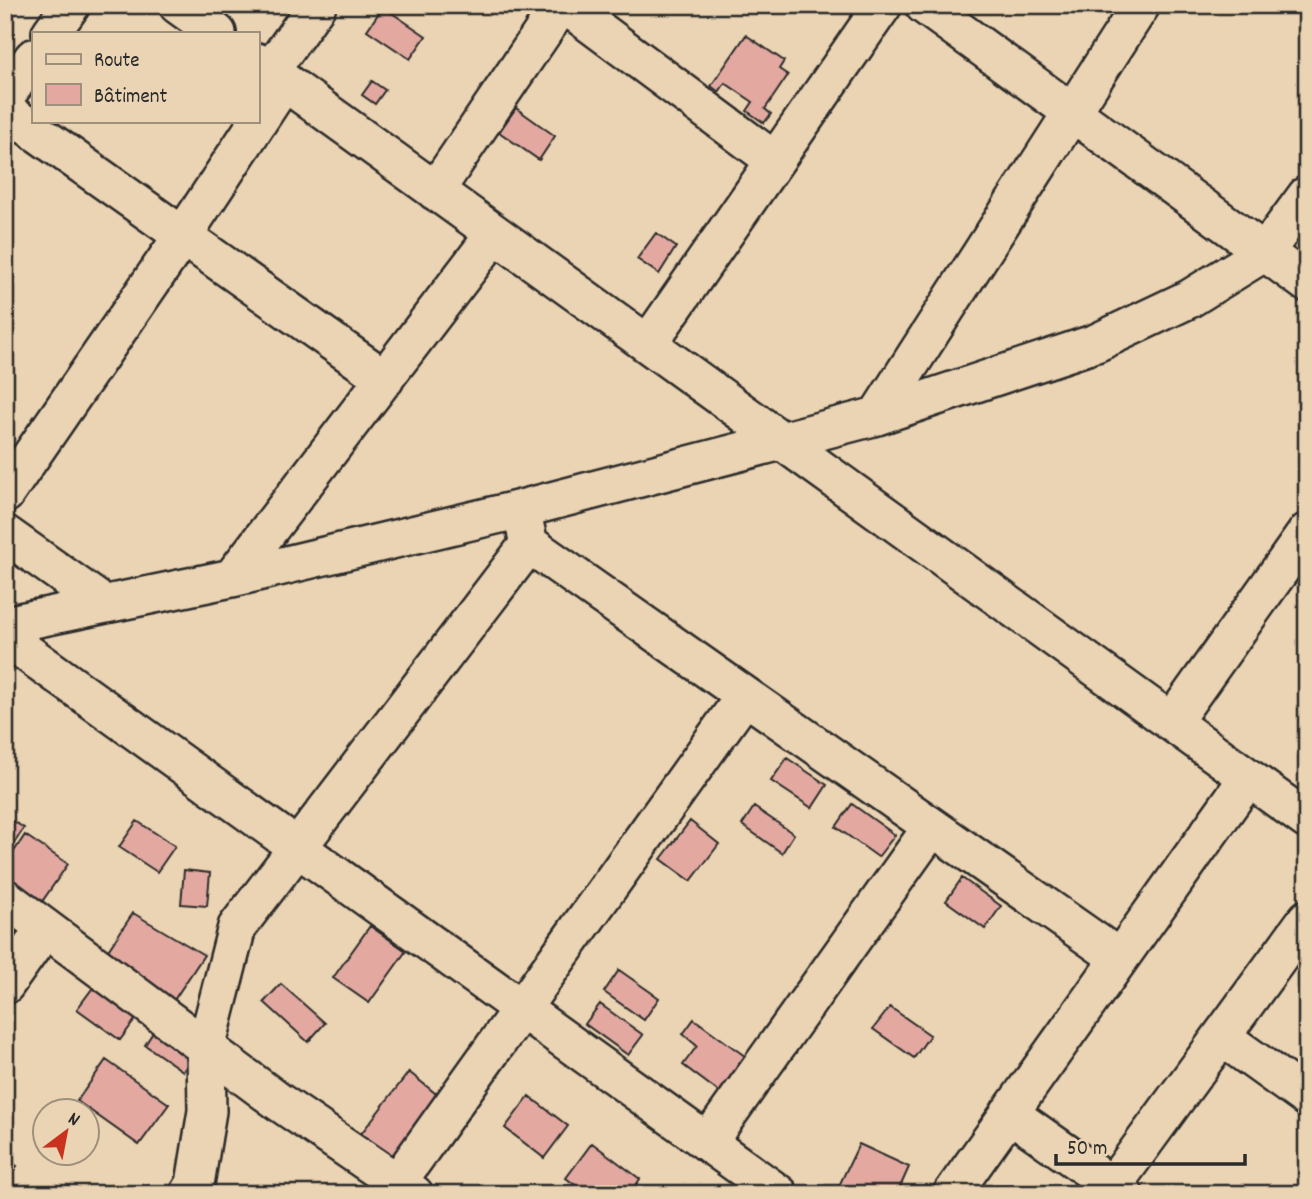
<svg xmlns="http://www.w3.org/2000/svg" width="1312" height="1199" viewBox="0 0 1312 1199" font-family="Dekko,sans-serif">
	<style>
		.building { fill: #e3a9a1; stroke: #2b2b2b; stroke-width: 2 }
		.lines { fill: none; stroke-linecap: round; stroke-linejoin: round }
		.minor-casing { stroke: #2b2b2b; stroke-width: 42 }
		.minor { stroke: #ebd4b3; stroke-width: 37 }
	</style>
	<rect width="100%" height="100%" fill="#ebd4b3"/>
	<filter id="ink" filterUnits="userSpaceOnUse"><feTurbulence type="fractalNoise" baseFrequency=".0143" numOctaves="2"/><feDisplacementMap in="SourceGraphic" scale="14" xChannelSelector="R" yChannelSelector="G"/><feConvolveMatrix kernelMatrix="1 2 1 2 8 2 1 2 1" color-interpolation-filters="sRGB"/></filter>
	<g filter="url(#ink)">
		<path class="building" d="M383,7L426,36L410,59L367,30Z
			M746,35L784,61L779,69L788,75L765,109L771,114L764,123L747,111L753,102L725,83L719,92L711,86Z
			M372,81L385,90L375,104L362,95Z
			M516,108L555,136L539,160L499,132Z
			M656,233L676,247L659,274L637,259Z
			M787,758L827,785L812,808L771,781Z
			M852,804L895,835L878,857L836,827Z
			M754,807L794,834L782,853L742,825Z
			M13,821L24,828L9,851L5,848V832Z
			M137,821L175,846L157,872L119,847Z
			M690,821L719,844L691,881L661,859Z
			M25,835L68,864L41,903L5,879V865Z
			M184,870L210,873L207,906L181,904Z
			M962,878L1001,906L985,929L946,901Z
			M133,913L204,955L174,1000L105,955Z
			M5,924L23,935L5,964Z
			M370,926L406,951L369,1003L333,978Z
			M619,970L659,998L644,1020L604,992Z
			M281,984L325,1023L308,1042L264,1002Z
			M95,985L138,1016L120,1040L77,1009Z
			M600,1004L643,1035L628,1055L585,1024Z
			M890,1007L930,1035L914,1058L873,1029Z
			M694,1019L753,1062L727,1098L683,1065L697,1046L683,1034Z
			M157,1026L196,1053L183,1071L145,1045Z
			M106,1060L169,1104L139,1145L77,1101Z
			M409,1072L446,1102L398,1164L360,1135Z
			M529,1096L568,1126L544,1158L505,1128Z
			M592,1143L640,1179L630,1194H587L566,1178Z
			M859,1144L909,1167L897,1194H835Z
			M5,1158L17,1166L5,1183Z"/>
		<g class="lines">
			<defs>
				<path id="minor" d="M178,5L217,33
					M565,5L775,161
					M924,5L1307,283
					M51,33L71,5
					M257,62L1307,820
					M270,71L317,5
					M5,97L33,58
					M5,110L385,379
					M435,191L561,5
					M648,344L883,5
					M877,416L1141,5
					M5,494L182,237L284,82
					M521,509L529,544L1119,958
					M5,534L102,603
					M232,578L494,235
					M5,625L232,578L521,509L877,416L1096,343L1189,299L1265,252L1307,195
					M5,637L779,1194
					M1172,722L1307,532
					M5,898L279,1102L414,1194
					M5,985L44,930
					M1222,1037L1307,1098
					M1009,1113L1124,1194
					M708,1142L932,827
					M1113,1185L1307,919
					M189,1194L195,1184L207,1111L206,1048L237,927L529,544
					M389,1194L745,696
					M952,1194L1248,778"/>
			</defs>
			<use href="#minor" class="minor-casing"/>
			<use href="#minor" class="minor"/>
		</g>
	</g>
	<rect width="1312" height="1199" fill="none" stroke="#ebd4b3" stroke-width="28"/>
	<rect x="14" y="14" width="1284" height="1171" fill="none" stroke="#2b2b2b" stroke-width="2.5" filter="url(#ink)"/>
	<rect x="32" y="32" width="228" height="91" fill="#ebd4b3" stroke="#9e907d" stroke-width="2"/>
	<rect x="46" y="54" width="35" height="10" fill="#ebd4b3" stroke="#9e907d" stroke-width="2"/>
	<text x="94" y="66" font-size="21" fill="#2b2b2b">Route</text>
	<rect x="46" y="84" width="35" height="21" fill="#e3a9a1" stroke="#9e907d" stroke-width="2"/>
	<text x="94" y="102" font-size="21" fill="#2b2b2b">Bâtiment</text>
	<g transform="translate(66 1132) rotate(32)"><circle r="33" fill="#ebd4b3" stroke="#9e907d" stroke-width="2"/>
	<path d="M0-5L12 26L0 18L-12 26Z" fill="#c8321e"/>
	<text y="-10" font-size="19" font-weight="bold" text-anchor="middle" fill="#2b2b2b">N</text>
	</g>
	<path d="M1056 1154v10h189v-10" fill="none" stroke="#2b2b2b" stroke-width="3.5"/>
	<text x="1067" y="1154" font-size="21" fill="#2b2b2b" stroke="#ebd4b3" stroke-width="5" paint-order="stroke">50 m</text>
</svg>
